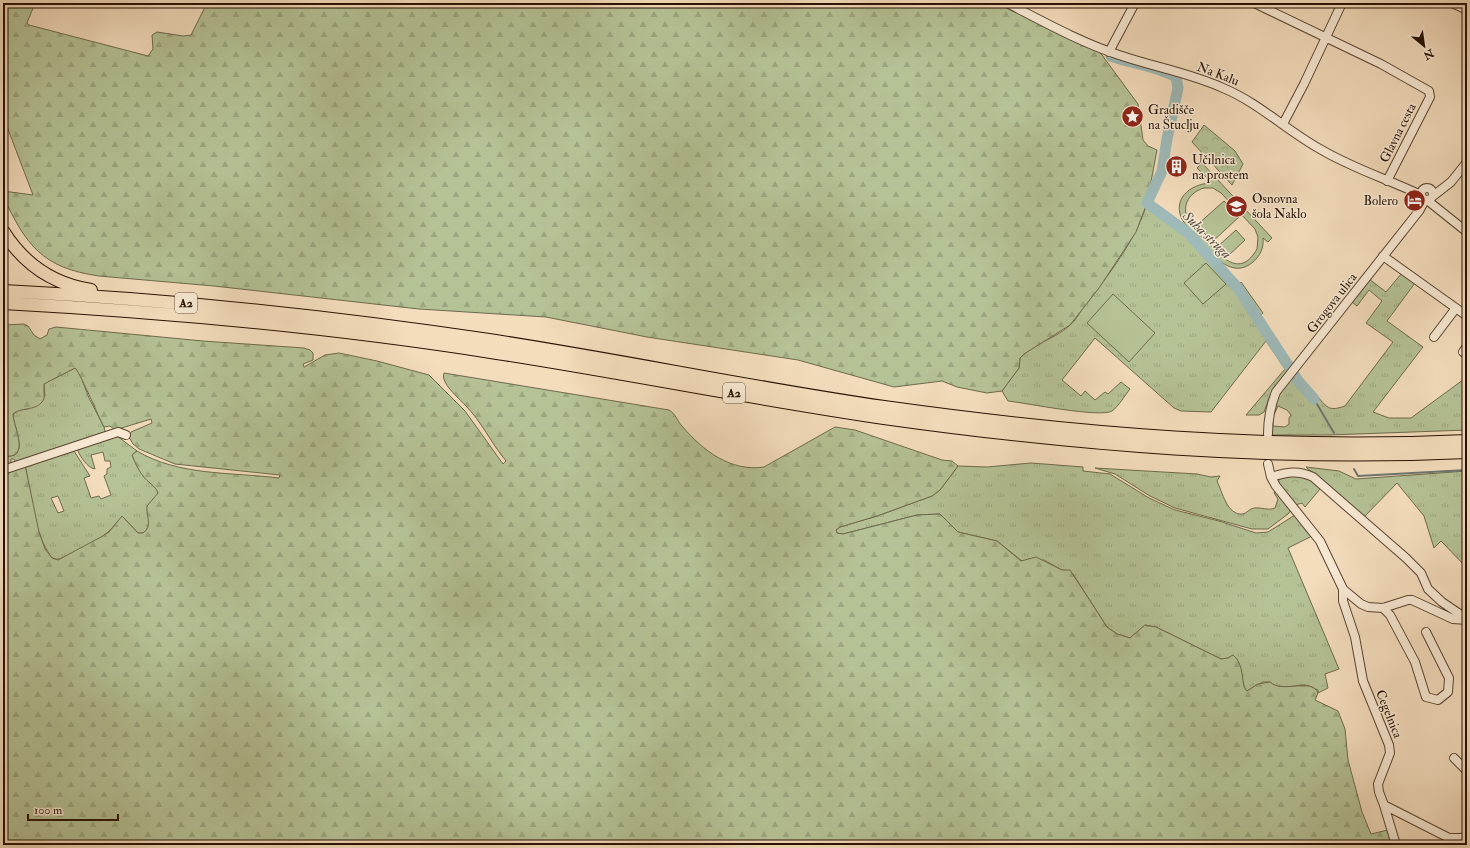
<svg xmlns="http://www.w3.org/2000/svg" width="1470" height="848" viewBox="0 0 1470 848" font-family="'IM FELL Double Pica',serif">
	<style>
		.grass { fill: url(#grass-tufts); stroke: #6e6a4c; fill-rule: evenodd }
		.forest { fill: url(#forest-firs); stroke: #6e6a4c }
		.park { fill: url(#park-crowns); stroke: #6e6a4c }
		.pitch { fill: #b5c296; stroke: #6e6a4c; fill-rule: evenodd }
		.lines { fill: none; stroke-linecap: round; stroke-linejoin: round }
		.stream { stroke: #6e766f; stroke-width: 2 }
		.river { stroke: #9ebab9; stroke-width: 11 }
		.minor-casing { stroke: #5a4430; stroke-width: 10 }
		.highway-casing { stroke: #271101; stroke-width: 14 }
		.minor { stroke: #f8e9d4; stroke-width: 8 }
		.highway { stroke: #f4ddbd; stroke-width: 12 }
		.labels { text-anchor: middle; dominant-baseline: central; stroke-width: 3; stroke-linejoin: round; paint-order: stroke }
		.shield { fill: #f8e9d4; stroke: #665240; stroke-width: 1 }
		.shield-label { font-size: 12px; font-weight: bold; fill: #271101 }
		.street-label { font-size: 13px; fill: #271101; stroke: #f8e9d4 }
		.poi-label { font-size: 13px; fill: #271101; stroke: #f8e9d4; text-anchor: start }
		.water-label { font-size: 14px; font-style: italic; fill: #514c41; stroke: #f8e9d4 }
	</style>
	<defs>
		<pattern id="grass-tufts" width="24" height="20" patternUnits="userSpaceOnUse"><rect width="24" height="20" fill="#b5c296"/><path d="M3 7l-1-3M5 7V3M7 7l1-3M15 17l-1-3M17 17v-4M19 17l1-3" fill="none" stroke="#9ca680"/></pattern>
		<pattern id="forest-firs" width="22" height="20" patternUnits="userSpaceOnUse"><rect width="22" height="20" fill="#b5c296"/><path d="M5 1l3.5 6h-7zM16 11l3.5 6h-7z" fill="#9ca680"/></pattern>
		<pattern id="park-crowns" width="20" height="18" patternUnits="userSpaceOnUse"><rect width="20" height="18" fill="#b5c296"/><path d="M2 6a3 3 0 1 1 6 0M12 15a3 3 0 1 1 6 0" fill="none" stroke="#9ca680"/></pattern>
	</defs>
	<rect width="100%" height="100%" fill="#f4ddbd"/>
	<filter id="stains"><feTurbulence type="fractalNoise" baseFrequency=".005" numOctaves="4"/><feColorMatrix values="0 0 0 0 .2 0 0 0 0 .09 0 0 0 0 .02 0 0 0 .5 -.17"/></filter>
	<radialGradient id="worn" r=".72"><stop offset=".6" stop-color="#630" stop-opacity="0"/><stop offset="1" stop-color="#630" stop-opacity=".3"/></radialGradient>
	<path class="grass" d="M1147,203L1188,233L1237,287L1241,282L1263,313L1260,316L1252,306L1251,307L1290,370L1270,396L1264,412L1259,415H1246L1285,369L1266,341L1211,412L1181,411L1174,408L1095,338L1062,380L1081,396L1085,391L1095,400L1105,392L1108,394L1121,382L1130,389C1125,395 1119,406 1112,411C1100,418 1026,403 1008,401L1002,391L1019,368L1020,358C1034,343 1055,339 1069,326C1076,321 1079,313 1084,307C1108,275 1136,241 1147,203Z
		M1402,273L1415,283L1387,321L1423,347L1373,412L1389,418H1411L1467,377V430L1329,435H1271C1272,412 1276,390 1295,376L1310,398L1318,397C1328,409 1330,411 1345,406L1393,342L1366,323L1382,301L1369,290L1357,306L1352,302L1369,279L1386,292ZM1278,406L1287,410L1291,415L1289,418V424L1285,427L1273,426V417Z
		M75,368L79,372L89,398L104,427L106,435L16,463L14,459H11V464L3,467V456C32,460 13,427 13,414L19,410L28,409L45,396L44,384L47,382Z
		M117,436L137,451L132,455C139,473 146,477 158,491C158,498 151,500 149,507C147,517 152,527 143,533H138L124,518C116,521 115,526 108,532C102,538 65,559 58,559C56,560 54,558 52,558C33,532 31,496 25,465L70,450L74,451L90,476L84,478L91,498L99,496L101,499L111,495L104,476L107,474V469L111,467L110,461H105L103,452L91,455L95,469C87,468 80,456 77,449ZM58,496L64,511L58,513L51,498Z
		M1031,463L1083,467V471L1110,474L1149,498L1175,510L1219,521L1256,533L1268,532L1295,515L1312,536L1288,548L1339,669L1325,674L1328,688L1318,693V690C1314,689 1310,685 1305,685C1294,685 1279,691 1270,682H1263L1247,691C1240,686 1245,666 1233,655L1228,658L1221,659L1156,627L1145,625L1130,638L1117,634L1107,627L1073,574L1062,570L1044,560L1022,561L997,541L958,532L940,514L917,515L843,534L836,533V530L840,527L877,516L932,496L940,490L958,466L987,467Z
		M1306,467L1339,471L1356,479L1467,471V568L1441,541L1434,548L1424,516L1397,483L1364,517Z
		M1095,468L1197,474L1211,477L1220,476L1217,481C1222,491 1227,516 1243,514C1247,513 1249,509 1254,508C1261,507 1268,511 1275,508L1278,499L1274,493L1276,490L1291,510L1288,514L1268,529H1252L1175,508L1150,496L1115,474Z"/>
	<path class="forest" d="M3,3H35L27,23L29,25L148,56L153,49L152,35L157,32L183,36L191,35L207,3H1000L1070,39L1099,51L1138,104L1143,140L1148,146L1157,150L1147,203L1136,232L1099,288L1070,325L1024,354L1020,358L1019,368L1002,391L987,393L957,387L942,381L894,387L798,360L647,337L546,317L419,309L214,286L99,276C42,268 26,245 3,196V191L33,195L3,116Z
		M24,324L28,326L34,335L40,339L47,335L49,329L56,327L203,341L304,348L310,350L313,353V360L303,364L304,367L325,355L339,353L377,361L429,375L465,411L503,464L506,461C491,443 482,422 465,405C459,398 440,383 444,373L669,410C676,414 677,421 682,426C703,451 731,472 764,467L835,427L855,430L942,460L952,461L958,466L940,490L932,496L877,516L840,527L836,530L837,533L843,534L917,515L940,514L958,532L997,541L1021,561L1036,557L1062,570H1070L1107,627L1117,634L1130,638L1145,625L1156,627L1221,659L1228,658L1233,655C1246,666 1240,686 1247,691L1258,684L1270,682C1283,694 1311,677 1318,693L1315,700L1338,711L1345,729L1348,760L1362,812L1371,834L1388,830L1393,845H3V472L25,465L39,532L45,549L52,558L58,560L101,537L109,532L122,516L138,533H143C153,526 146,517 147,506L158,493C156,486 147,482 143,476C138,470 135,462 132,455L137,451C179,476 231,472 279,478L280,475L175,464L139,449L133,444L129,437L131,432L152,423L151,419L115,430L110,426L104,427C99,418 79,370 75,368L44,384V399C37,412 23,406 13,414C13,426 32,460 3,456V325Z"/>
	<path class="park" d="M1204,125L1235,151L1243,164L1232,185L1192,142Z
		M1289,475L1309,478L1320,489L1305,507L1302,503L1295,505L1278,482L1280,479Z"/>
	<path class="pitch" d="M1202,163L1272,238L1268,242L1263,238C1264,248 1260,256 1253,262C1232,280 1213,255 1200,241C1194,234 1185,226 1181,217C1173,196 1194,183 1212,183L1197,168ZM1204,188H1213L1221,193L1255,229L1258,237L1257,249C1240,279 1221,257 1206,240C1201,234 1191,227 1188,219C1181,205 1190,192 1204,188Z
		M1224,201L1239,217L1212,242L1197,225Z
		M1236,230L1245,240L1227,257L1217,247Z
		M1206,263L1226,284L1203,304L1184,283Z
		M1113,294L1155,333L1129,362L1087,323Z"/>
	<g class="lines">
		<path class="stream" d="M1314,399L1334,433
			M1354,469L1358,476L1467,470"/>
		<path class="river" d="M1111,56C1130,63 1160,67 1176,77L1178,88L1167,139L1162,171L1147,203L1188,233L1237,287L1299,382L1314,399"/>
		<defs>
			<path id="minor" d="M1007,3C1044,22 1080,42 1119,55C1154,67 1190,73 1223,88C1259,103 1286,130 1320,149C1352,168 1387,179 1421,195
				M1254,3L1381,64L1429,91L1430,97L1387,181
				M1452,3L1467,10
				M1109,52L1135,3
				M1283,124L1304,84L1342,3
				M1421 194a6 6 0 1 1 12 0a6 6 0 1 1-12 0Z
				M1433,196L1451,182L1467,162
				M1427,200L1467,232
				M1383,256L1467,316
				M1434,337L1456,308
				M1463,352L1467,346
				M1268,434C1268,418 1270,407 1276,392L1419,211L1425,200
				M1268,464L1271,477L1276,486L1320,541L1343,589L1361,604L1368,607L1383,608L1408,600H1412L1453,619L1467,620
				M3,470L118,432L126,435
				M1271,477C1287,472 1298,470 1313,477L1406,558L1421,573L1428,589L1442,602L1467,619
				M1343,589V601L1355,637L1363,681L1389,745L1390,753L1378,784L1379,792L1384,805L1449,838H1461L1467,836
				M1383,608L1390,615L1415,662L1426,697L1438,700L1448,692L1449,678L1426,632
				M1454,758L1467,771
				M1384,805L1396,845"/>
			<path id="highway" d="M3,231C23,263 53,284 91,290
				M3,291C166,299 328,316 489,340C621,360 752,388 884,407C1077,434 1272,450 1467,441
				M3,303C168,312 333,327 497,353C626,373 754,399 884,418C1077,445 1271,461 1467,452"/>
		</defs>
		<use href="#minor" class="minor-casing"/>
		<use href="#highway" class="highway-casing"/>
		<use href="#minor" class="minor"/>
		<use href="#highway" class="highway"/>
	</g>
	<defs>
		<symbol id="sight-disc" viewBox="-11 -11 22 22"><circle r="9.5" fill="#8f2418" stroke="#f8e9d4"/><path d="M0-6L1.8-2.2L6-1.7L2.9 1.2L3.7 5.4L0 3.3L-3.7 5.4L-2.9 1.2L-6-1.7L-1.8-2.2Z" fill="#fff"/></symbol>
		<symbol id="building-disc" viewBox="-11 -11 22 22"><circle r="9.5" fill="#8f2418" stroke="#f8e9d4"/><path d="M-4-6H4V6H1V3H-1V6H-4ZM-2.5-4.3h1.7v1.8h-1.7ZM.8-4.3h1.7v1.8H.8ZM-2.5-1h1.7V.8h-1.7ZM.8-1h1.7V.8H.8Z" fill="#fff"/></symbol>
		<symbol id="hotel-disc" viewBox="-11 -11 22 22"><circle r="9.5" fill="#8f2418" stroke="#f8e9d4"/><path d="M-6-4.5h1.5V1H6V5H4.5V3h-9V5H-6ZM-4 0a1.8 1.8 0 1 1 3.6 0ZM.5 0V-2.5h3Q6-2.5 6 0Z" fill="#fff"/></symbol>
		<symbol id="school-disc" viewBox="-11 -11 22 22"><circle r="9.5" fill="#8f2418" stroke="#f8e9d4"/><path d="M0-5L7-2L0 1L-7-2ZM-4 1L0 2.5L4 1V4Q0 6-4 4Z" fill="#fff"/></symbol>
	</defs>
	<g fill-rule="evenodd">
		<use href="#sight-disc" x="1120" y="104" width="25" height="25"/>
		<use href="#building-disc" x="1164" y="154" width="25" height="25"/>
		<use href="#hotel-disc" x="1402" y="188" width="25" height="25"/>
		<use href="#school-disc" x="1224" y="194" width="25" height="25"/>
	</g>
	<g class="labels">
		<g class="shield">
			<rect x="175" y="293" width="22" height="20" rx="3"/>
			<rect x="723" y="383" width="22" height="20" rx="3"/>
		</g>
		<g class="shield-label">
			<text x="186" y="303">A2</text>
			<text x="734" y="393">A2</text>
		</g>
		<g class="street-label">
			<text transform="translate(1218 74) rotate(21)">Na Kalu</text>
			<text transform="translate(1398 133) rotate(-63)">Glavna cesta</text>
			<text transform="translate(1332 303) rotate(-52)">Grogova ulica</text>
			<text transform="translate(1389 714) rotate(68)">Cegelnica</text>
		</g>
		<g class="poi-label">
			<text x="1148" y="110">Gradišče<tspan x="1148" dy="15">na Štuclju</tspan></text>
			<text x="1192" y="160">Učilnica<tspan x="1192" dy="15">na prostem</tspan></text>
			<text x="1252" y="199">Osnovna<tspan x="1252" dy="15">šola Naklo</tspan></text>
			<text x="1398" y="201" text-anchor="end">Bolero</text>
		</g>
		<g class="water-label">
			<text transform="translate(1207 235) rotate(44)">Suha struga</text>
		</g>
	</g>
	<rect width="1470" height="848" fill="none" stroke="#f4ddbd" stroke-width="16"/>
	<rect x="4" y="4" width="1462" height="840" fill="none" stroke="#271101" stroke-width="2"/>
	<rect x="8" y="8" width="1454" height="832" fill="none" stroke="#271101"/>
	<g transform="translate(1424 46) rotate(151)" stroke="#f8e9d4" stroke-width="3" paint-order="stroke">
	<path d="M0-3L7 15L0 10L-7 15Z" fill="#271101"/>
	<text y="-6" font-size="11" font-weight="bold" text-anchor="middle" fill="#271101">N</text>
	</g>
	<path d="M28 814v6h90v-6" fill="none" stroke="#271101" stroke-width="2"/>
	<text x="34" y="814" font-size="12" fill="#271101" stroke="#f8e9d4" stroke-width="3" paint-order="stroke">100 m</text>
	<rect width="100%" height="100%" filter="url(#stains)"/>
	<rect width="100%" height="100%" fill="url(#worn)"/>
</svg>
